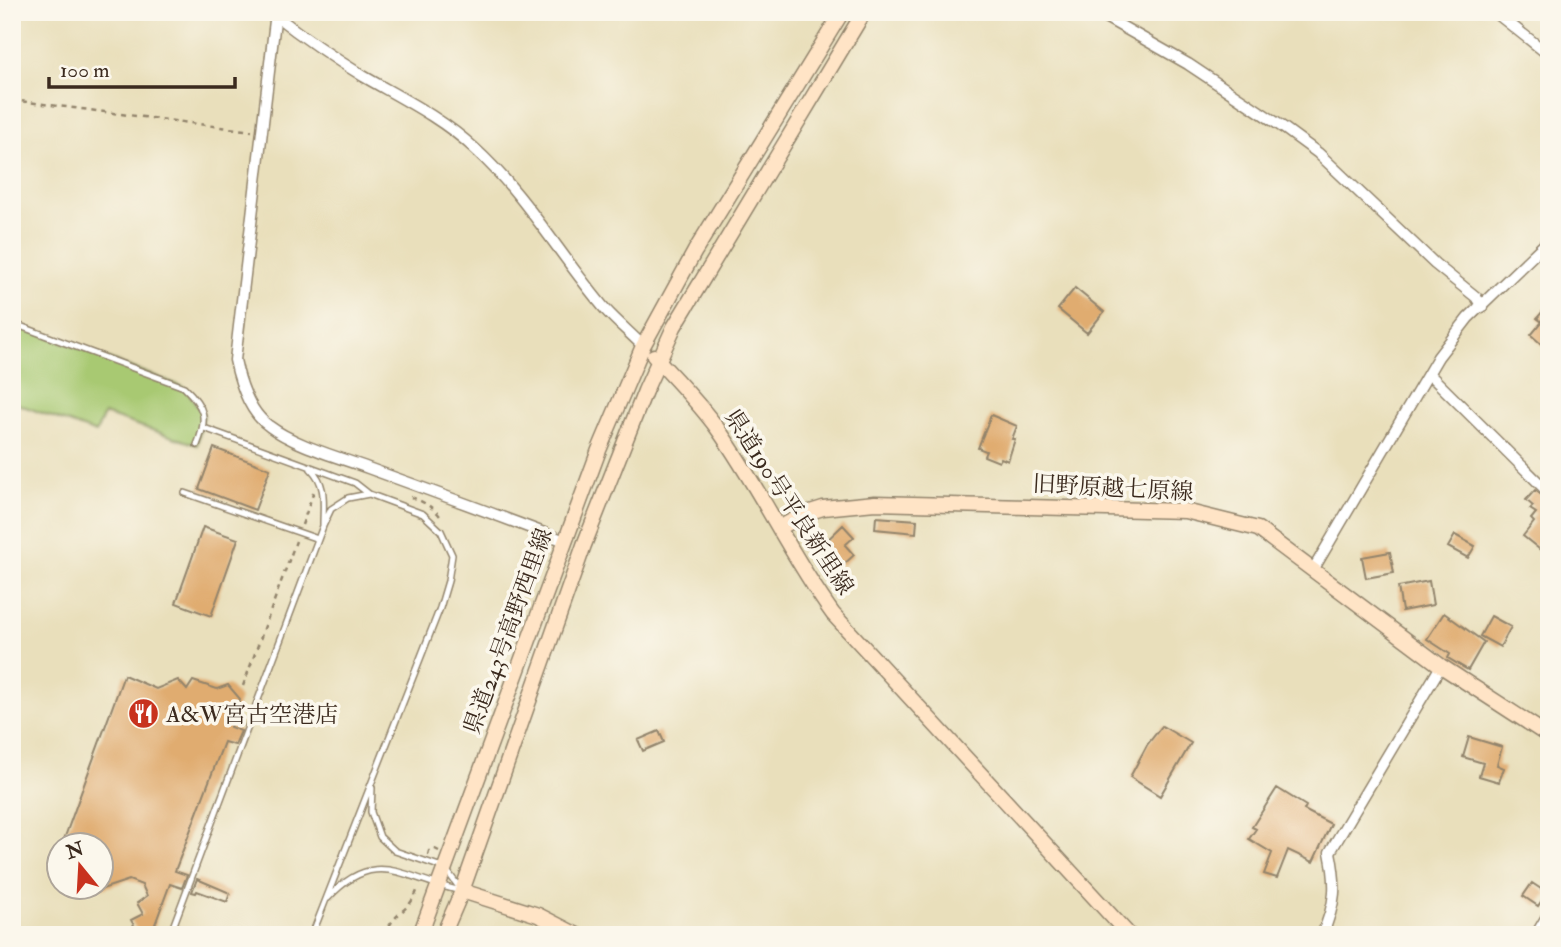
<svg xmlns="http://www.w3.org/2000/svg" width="1561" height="947" viewBox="0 0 1561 947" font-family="'IM FELL Double Pica','Noto Serif JP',serif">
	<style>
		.green { fill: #a8c972; stroke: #727a48; stroke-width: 2 }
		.building { fill: #e0ac6f }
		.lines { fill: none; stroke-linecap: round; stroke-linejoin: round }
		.lane-casing { stroke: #92846c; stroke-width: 8 }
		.street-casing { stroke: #92846c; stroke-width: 13 }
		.secondary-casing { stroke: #92846c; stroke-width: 17 }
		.path { stroke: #92846c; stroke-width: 2.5; stroke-dasharray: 5 5; stroke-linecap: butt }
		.lane { stroke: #fff; stroke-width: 5 }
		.street { stroke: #fff; stroke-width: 10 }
		.secondary { stroke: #ffe4c6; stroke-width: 14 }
		.labels { text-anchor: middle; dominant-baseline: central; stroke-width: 7; stroke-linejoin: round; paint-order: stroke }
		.street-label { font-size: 23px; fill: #3b2a1e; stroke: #fbf7ec }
		.poi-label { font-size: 23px; fill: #3b2a1e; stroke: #fbf7ec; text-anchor: start }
	</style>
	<rect width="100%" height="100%" fill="#fbf7ec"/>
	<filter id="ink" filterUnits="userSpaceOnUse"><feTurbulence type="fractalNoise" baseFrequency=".0143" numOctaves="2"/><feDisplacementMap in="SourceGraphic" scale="14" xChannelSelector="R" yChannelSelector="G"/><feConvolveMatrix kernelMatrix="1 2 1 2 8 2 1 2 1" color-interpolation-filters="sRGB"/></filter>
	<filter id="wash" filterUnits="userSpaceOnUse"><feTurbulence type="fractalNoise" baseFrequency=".00686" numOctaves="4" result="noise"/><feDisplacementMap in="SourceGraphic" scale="28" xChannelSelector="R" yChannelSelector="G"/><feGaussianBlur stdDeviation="1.57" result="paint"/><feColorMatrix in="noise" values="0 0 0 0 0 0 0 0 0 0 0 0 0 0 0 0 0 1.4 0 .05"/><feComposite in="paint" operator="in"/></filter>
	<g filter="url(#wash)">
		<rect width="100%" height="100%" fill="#e9dfbb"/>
		<path class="green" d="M12,323L184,387L204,415L197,445L104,414L96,433L12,402Z"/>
		<g id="blocks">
			<path class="building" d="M1075,288L1104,312L1087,333L1058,309Z
				M1549,304V351L1531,335L1542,322L1537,318Z
				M991,415L1017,426L1012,439H1015L1008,461L1001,458L999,462L984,456L986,451L978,448Z
				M214,448L270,469L255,510L199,489Z
				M1535,490L1549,501V557L1523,536L1534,522L1531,519L1536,513L1530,509L1533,506L1526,500Z
				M876,517L917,520L916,533L875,529Z
				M843,525L854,537L845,545L854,555L842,566L822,545Z
				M203,527L238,539L211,616L176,603Z
				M1455,535L1475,546L1468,558L1448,547Z
				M1390,552L1394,573L1366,578L1362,557Z
				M1429,581L1433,605L1402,611L1398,587Z
				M1444,613L1484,642L1468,670L1448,658L1450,654L1427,639Z
				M1491,616L1511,627L1500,647L1480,636Z
				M124,675L156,689L178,680L187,690L193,681L217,689L228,685L240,699L230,727L241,731L235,745L224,742L175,871L187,875L182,888L170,884L151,935L137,931L131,920L143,914L137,903L147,896L142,885L129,880L102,889V845H62Z
				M1162,726L1191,743L1160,796L1130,777L1147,745Z
				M659,731L664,742L643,751L638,740Z
				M1469,737L1502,747L1497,765L1504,768L1499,782L1479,776L1483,763L1463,757Z
				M1277,788L1306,806L1304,810L1331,824L1313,862L1288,850L1277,878L1264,874L1272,853L1249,839L1256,829L1252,827Z
				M197,879L230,893L227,902L197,891L196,893L192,892Z
				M1532,883L1547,893L1538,906L1523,896Z"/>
		</g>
	</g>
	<g filter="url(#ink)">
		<use href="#blocks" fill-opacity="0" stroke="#92846c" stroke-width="2"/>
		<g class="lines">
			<defs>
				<path id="lane" d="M12,323L184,387C205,407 208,418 197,445
					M204,428L355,483L369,494
					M311,469C327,485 323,503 323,525
					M185,493L318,539
					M372,788L371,812L380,837L395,851L445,868L461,890
					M328,898C377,845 404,880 462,891
					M170,935L323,526L331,509L348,498L369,494L423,514L441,531L452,555L448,581L440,608L312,935"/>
				<path id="street" d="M276,12L235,360C240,383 249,412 269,426C294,445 338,457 368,468C434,492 500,516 565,541
					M1090,12L1107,18L1188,64L1284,128L1318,153L1435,264L1476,297L1482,307
					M1495,12L1549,55
					M275,15C303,37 332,57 363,76C401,98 442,118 474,148C526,195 560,256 605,309C617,322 631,334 643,346
					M1430,375L1549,493
					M1313,570L1438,357L1468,318L1549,240
					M1322,935C1336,903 1337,886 1330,852L1441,666
					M1536,935L1549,913"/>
				<path id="secondary" d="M654,356C675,379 699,403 717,428C760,488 790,555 833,614L1129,935
					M779,528L807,513L823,508L875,503L1185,511L1258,529L1441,666L1549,736
					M462,891L538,915L577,935
					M420,935L599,450L643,346L695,251L842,12
					M443,935L462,891L584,545L645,391L674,327L864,12"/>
			</defs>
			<use href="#lane" class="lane-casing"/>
			<use href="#street" class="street-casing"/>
			<use href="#secondary" class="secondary-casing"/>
			<path class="path" d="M12,100L252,131
				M411,497C424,502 435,508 442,519
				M302,525L314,491
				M243,686L296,541
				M428,855L429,851L435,849L439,851
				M385,935C394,910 410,913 418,888"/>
			<use href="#lane" class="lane"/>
			<use href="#street" class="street"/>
			<use href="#secondary" class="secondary"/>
		</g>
	</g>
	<defs>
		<symbol id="restaurant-disc" viewBox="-11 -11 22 22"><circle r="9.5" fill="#c8321e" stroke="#fbf7ec"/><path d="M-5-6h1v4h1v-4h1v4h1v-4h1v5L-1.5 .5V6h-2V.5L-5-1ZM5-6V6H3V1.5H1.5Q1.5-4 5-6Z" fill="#fff"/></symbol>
	</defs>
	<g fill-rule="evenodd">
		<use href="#restaurant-disc" x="126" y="696" width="35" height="35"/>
	</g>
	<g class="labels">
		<g class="street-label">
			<text transform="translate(1113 488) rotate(3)">旧野原越七原線</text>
			<text transform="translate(789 502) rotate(57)">県道190号平良新里線</text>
			<text transform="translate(508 631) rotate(-70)">県道243号高野西里線</text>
		</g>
		<g class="poi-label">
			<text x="166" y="714">A&amp;W宮古空港店</text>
		</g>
	</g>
	<rect width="1561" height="947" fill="none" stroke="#fbf7ec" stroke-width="42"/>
	<g transform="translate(80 866) rotate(342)"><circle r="33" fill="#fbf7ec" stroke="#aea59a" stroke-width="2"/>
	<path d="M0-5L12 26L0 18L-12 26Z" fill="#c8321e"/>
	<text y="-10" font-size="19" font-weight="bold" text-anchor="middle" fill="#3b2a1e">N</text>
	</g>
	<path d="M49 77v10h186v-10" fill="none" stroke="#3b2a1e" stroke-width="3.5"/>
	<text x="60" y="77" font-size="21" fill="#3b2a1e" stroke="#fbf7ec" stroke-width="5" paint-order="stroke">100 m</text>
</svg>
